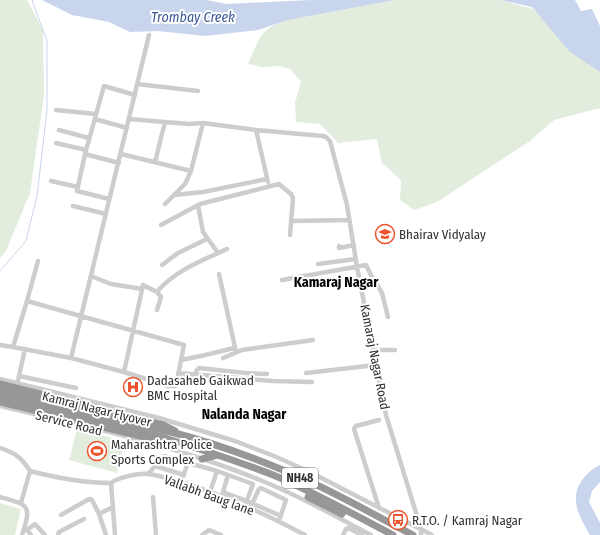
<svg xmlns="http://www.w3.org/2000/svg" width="600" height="535" viewBox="0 0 600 535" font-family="'Fira Sans Condensed',sans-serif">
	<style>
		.green { fill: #e2eddd }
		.water { fill: #c9d5ed }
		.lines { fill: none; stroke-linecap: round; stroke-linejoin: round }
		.stream { stroke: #c9d5ed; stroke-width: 1 }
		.minor { stroke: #cdcdcd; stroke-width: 4.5 }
		.highway { stroke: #979797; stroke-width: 7 }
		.highway-bridge { stroke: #979797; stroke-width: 7 }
		.labels { text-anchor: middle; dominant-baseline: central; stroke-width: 4; stroke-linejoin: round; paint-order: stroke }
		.shield { fill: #fff; stroke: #6e6e6e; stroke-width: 1 }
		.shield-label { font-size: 12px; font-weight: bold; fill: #303030 }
		.poi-label { font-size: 13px; fill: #303030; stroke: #fff; text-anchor: start }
		.street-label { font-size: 13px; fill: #303030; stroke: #fff }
		.water-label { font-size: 14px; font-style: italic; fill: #3b5995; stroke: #fff }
		.neighbourhood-label { font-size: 14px; font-weight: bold; fill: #000; stroke: #fff }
	</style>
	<rect width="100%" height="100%" fill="#fff"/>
	<path class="green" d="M0,0H27L43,30L44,95L30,193L6,251L0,258Z
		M395,0H500L533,9L573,50L600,70V109H596L554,120L530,141L437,202L414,210L400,200L401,180L382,163L377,139L338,143L320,124L296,122L295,103L301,81L290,69L280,66L263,67L248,64C260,38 259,29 288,20Z
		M77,429L125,441L117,473L69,460Z
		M0,503L21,509L15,535H0Z"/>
	<path class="water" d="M42,0H207L226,4L311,0H395L288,20L258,30L205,36L158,31L130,32L109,22L72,15Z
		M500,0H575L581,11L592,9L600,26V72L570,52L532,7Z
		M600,465V482L592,491L589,502L600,523V535H590C584,524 576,512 576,500C575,485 587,471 600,465Z"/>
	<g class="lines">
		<path class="stream" d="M0,271L26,241L37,196L47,110V41L32,0"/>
		<path class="minor" d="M137,84L198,91
			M56,110L96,114
			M95,119L127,128
			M129,119L189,124L203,123L191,171L185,184L165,204
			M203,123L256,130L323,136L326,137L330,141L347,205L357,267L386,415L421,529V535
			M59,130L89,138
			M256,130L268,182
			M56,143L86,150
			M85,154L119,163
			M121,154L191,171
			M155,162L165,122
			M51,181L78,187
			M174,195L203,192L267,179
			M109,199L77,191L85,154L104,86L135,95
			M198,205L203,232L218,253
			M73,206L106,214
			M291,221L349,220
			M161,225L200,204L279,184L291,194L293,198L290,235
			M339,246V248L354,245
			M318,264L356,259
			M162,265L178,253L207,239
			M219,274L236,352
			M91,276L111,284L142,289
			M282,280L366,265L372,277L382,293L388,317
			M27,301L184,345L176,386H168L124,372L71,358L13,347L27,301L38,261
			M157,310L161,297L157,292C174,271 203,260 227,249
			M0,345L13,347
			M373,350H395
			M71,358L149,35
			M223,358L242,350L313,340
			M181,360L201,356L234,348
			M124,372L143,285L157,292
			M178,373L273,381L312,382
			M306,373L376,365
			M195,374L197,370L199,368L245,373L267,374
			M19,376L76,388
			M0,379L159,418L235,441L274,456L308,471L432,535
			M17,385L25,349
			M0,406C87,426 176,446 260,480C298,495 335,516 371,535
			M0,448C15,453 21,457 30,471C57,478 83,483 111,483
			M155,466L184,475
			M148,474L164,456L217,471L253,484L245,506
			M228,475L223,492L247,501L281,516
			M183,476L188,463
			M111,483C119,477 138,473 149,474C163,476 177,481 190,485C230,498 268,515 305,535
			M111,483L115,535
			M210,492L217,471
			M0,497C29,505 32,505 22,535
			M153,497L156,535
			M21,503L30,471
			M251,506L259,489L261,488L286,500L280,518
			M379,508L354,429L356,426L379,420
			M99,514L106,535
			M61,515L89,499L92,500L99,514L113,507
			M31,535L27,530L35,524L45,535
			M58,535L59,532L84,519
			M202,535L209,530L221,535
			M343,535L346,529L348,528L362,535"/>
		<path class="highway" d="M0,384L163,425L175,431
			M0,402L169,443
			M167,431C219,444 272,464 321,487C352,502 382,519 413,535
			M165,438C203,450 241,462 278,477C317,494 355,515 393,535
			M202,459L217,455
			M308,497L342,514"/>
		<path class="highway-bridge" d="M0,390L167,431
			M0,397L165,438"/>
	</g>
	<defs>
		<symbol id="school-ring" viewBox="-11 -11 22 22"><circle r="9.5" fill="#fff" stroke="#eb542e" stroke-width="1.5"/><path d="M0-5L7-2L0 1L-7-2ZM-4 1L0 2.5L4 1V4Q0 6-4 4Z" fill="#eb542e"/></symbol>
		<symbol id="hospital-ring" viewBox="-11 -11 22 22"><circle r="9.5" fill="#fff" stroke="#eb542e" stroke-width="1.5"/><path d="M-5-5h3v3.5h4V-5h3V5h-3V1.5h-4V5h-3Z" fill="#eb542e"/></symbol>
		<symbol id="stadium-ring" viewBox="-11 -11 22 22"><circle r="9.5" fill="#fff" stroke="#eb542e" stroke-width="1.5"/><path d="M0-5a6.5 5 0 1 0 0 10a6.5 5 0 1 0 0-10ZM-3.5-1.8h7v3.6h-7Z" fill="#eb542e"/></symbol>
		<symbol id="bus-ring" viewBox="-11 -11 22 22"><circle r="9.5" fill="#fff" stroke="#eb542e" stroke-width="1.5"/><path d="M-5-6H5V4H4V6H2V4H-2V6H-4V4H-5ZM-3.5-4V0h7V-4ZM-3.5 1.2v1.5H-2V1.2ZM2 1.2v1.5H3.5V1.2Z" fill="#eb542e"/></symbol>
	</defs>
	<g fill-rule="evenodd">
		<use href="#school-ring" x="374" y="223" width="22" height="22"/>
		<use href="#hospital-ring" x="122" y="376" width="22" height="22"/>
		<use href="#stadium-ring" x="86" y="440" width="22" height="22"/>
		<use href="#bus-ring" x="387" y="509" width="22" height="22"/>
	</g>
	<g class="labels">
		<rect class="shield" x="282" y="468" width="36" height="20" rx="3"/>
		<g class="shield-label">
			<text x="300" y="478">NH48</text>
		</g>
		<g class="poi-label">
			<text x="399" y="234">Bhairav Vidyalay</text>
			<text x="147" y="380">Dadasaheb Gaikwad<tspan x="147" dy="15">BMC Hospital</tspan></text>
			<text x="111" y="444">Maharashtra Police<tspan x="111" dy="15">Sports Complex</tspan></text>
			<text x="412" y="520">R.T.O. / Kamraj Nagar</text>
		</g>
		<g class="street-label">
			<text transform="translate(375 357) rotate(79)">Kamaraj Nagar Road</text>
			<text transform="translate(97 409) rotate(14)">Kamraj Nagar Flyover</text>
			<text transform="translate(69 423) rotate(14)">Service Road</text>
			<text transform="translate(209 495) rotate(20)">Vallabh Baug lane</text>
		</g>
		<g class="water-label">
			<text x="193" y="17">Trombay Creek</text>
		</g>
		<g class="neighbourhood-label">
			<text x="336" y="282">Kamaraj Nagar</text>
			<text x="244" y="414">Nalanda Nagar</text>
		</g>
	</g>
</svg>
